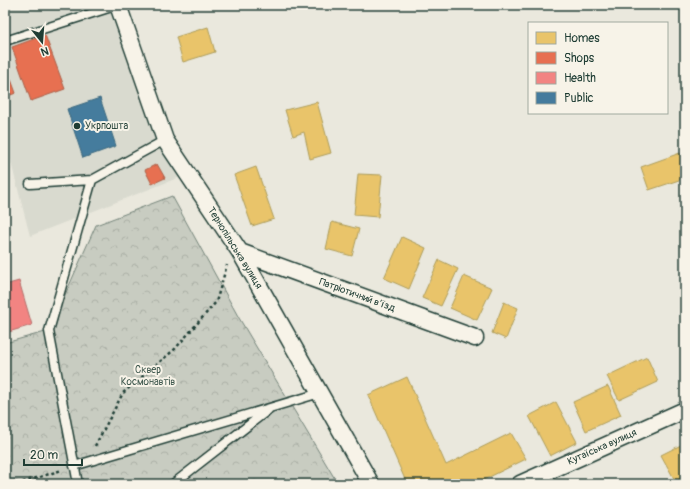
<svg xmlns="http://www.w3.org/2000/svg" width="690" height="489" viewBox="0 0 690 489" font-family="Pangolin,sans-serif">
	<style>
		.built { fill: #d9dacf }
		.park { fill: url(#park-crowns); stroke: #74847a }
		.homes { fill: #e9c46a; stroke: #ac9c5a }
		.shops { fill: #e76f51; stroke: #ab6048 }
		.health { fill: #f28482; stroke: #b36f6b }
		.public { fill: #457b9d; stroke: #3a687e }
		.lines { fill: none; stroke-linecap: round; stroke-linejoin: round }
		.lane-casing { stroke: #1f3d34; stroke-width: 11 }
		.street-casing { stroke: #1f3d34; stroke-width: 19 }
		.path { stroke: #1f3d34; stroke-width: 2.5; stroke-dasharray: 3 3; stroke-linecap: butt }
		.lane { stroke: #f7f3e8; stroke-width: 8 }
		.street { stroke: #f7f3e8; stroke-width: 16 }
		.poi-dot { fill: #1f3d34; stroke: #f7f3e8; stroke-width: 1.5 }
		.labels { text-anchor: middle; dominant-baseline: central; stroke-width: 4; stroke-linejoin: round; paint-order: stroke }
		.poi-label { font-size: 10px; fill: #1f3d34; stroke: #f7f3e8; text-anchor: start }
		.street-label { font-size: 10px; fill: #1f3d34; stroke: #f7f3e8 }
		.park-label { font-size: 10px; fill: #415a50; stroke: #f7f3e8 }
	</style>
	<defs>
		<pattern id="park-crowns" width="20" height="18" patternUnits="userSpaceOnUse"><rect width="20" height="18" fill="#c8ccc1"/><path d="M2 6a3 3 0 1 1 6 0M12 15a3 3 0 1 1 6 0" fill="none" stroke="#abb0a6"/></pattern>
	</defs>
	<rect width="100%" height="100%" fill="#eae8dd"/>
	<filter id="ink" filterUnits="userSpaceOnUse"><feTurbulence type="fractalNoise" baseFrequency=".025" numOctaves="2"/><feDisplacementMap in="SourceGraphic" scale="8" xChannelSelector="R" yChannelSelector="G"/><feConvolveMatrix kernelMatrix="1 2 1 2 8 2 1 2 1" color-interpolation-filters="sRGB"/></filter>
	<g filter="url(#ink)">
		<path class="built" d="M5,5H112L156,137L180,177L30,236L5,139Z"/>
		<path class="park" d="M172,196L239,318L338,484H5V343L49,331L96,225Z"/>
		<path class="homes" d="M208,27L215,52L183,62L176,37Z
			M317,102L331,153L310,159L304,132L293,136L285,110Z
			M680,153L685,168V178L649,190L641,167Z
			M256,167L274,219L252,226L234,175Z
			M358,174L382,175L378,217L354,215Z
			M332,222L359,229L352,256L326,249Z
			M402,237L426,248L409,289L384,278Z
			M439,260L458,269L441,306L422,298Z
			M464,276L492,288L477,320L450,308Z
			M504,302L518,308L506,339L492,333Z
			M647,357L658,382L619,400L607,376Z
			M407,377L446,465L511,433L526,459L475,484H407L368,395Z
			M608,386L621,415L586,431L573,402Z
			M556,402L577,442L550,456L529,416Z
			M685,443V480L677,484L661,455Z"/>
		<path class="shops" d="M45,35L65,89L31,101L12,47Z
			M5,63L16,93L5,97Z
			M157,164L165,178L152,184L145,170Z"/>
		<path class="health" d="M19,281L32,325L5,333V285Z"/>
		<path class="public" d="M100,98L116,146L83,158L67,109Z"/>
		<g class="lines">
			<defs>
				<path id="lane" d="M5,41L118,5
					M30,184L92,180L165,140
					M74,466L320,393
					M78,484L49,331L92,180
					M173,484L268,410"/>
				<path id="street" d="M118,5L165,140L240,252L371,484
					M240,252L475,338
					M520,484L685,410"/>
			</defs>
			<use href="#lane" class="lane-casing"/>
			<use href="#street" class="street-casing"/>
			<path class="path" d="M95,446L123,393L175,349L216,302L227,265
				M17,484L62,470"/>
			<use href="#lane" class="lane"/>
			<use href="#street" class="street"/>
		</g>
	</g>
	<circle class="poi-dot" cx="77" cy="126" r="4"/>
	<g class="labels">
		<g class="poi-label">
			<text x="85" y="126">Укрпошта</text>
		</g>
		<g class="street-label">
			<text transform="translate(235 248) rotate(58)">Тернопільська вулиця</text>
			<text transform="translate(357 295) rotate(20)">Патріотичний в’їзд</text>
			<text transform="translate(602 447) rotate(-24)">Кутаїська вулиця</text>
		</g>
		<g class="park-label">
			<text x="148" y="370">Сквер<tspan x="148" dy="12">Космонавтів</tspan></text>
		</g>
	</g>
	<rect width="690" height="489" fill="none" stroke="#f7f3e8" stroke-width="20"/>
	<rect x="10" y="10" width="670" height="469" fill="none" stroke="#1f3d34" stroke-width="1.5" filter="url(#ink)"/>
	<rect x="528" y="22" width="140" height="92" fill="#f7f3e8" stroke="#a1aaa0"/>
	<rect x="536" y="32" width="20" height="12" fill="#e9c46a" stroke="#a1aaa0"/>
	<text x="564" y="42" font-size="12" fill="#1f3d34">Homes</text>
	<rect x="536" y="52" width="20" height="12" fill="#e76f51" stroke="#a1aaa0"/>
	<text x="564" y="62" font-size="12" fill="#1f3d34">Shops</text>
	<rect x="536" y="72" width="20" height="12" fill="#f28482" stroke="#a1aaa0"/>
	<text x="564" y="82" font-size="12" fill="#1f3d34">Health</text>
	<rect x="536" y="92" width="20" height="12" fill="#457b9d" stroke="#a1aaa0"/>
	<text x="564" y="102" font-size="12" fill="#1f3d34">Public</text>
	<g transform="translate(42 42) rotate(163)" stroke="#f7f3e8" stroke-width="3" paint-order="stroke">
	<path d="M0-3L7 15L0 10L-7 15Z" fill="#1f3d34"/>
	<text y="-6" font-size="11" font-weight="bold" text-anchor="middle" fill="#1f3d34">N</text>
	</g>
	<path d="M24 459v6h58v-6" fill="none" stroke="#1f3d34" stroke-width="2"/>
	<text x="30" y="459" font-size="12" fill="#1f3d34" stroke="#f7f3e8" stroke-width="3" paint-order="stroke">20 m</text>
</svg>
